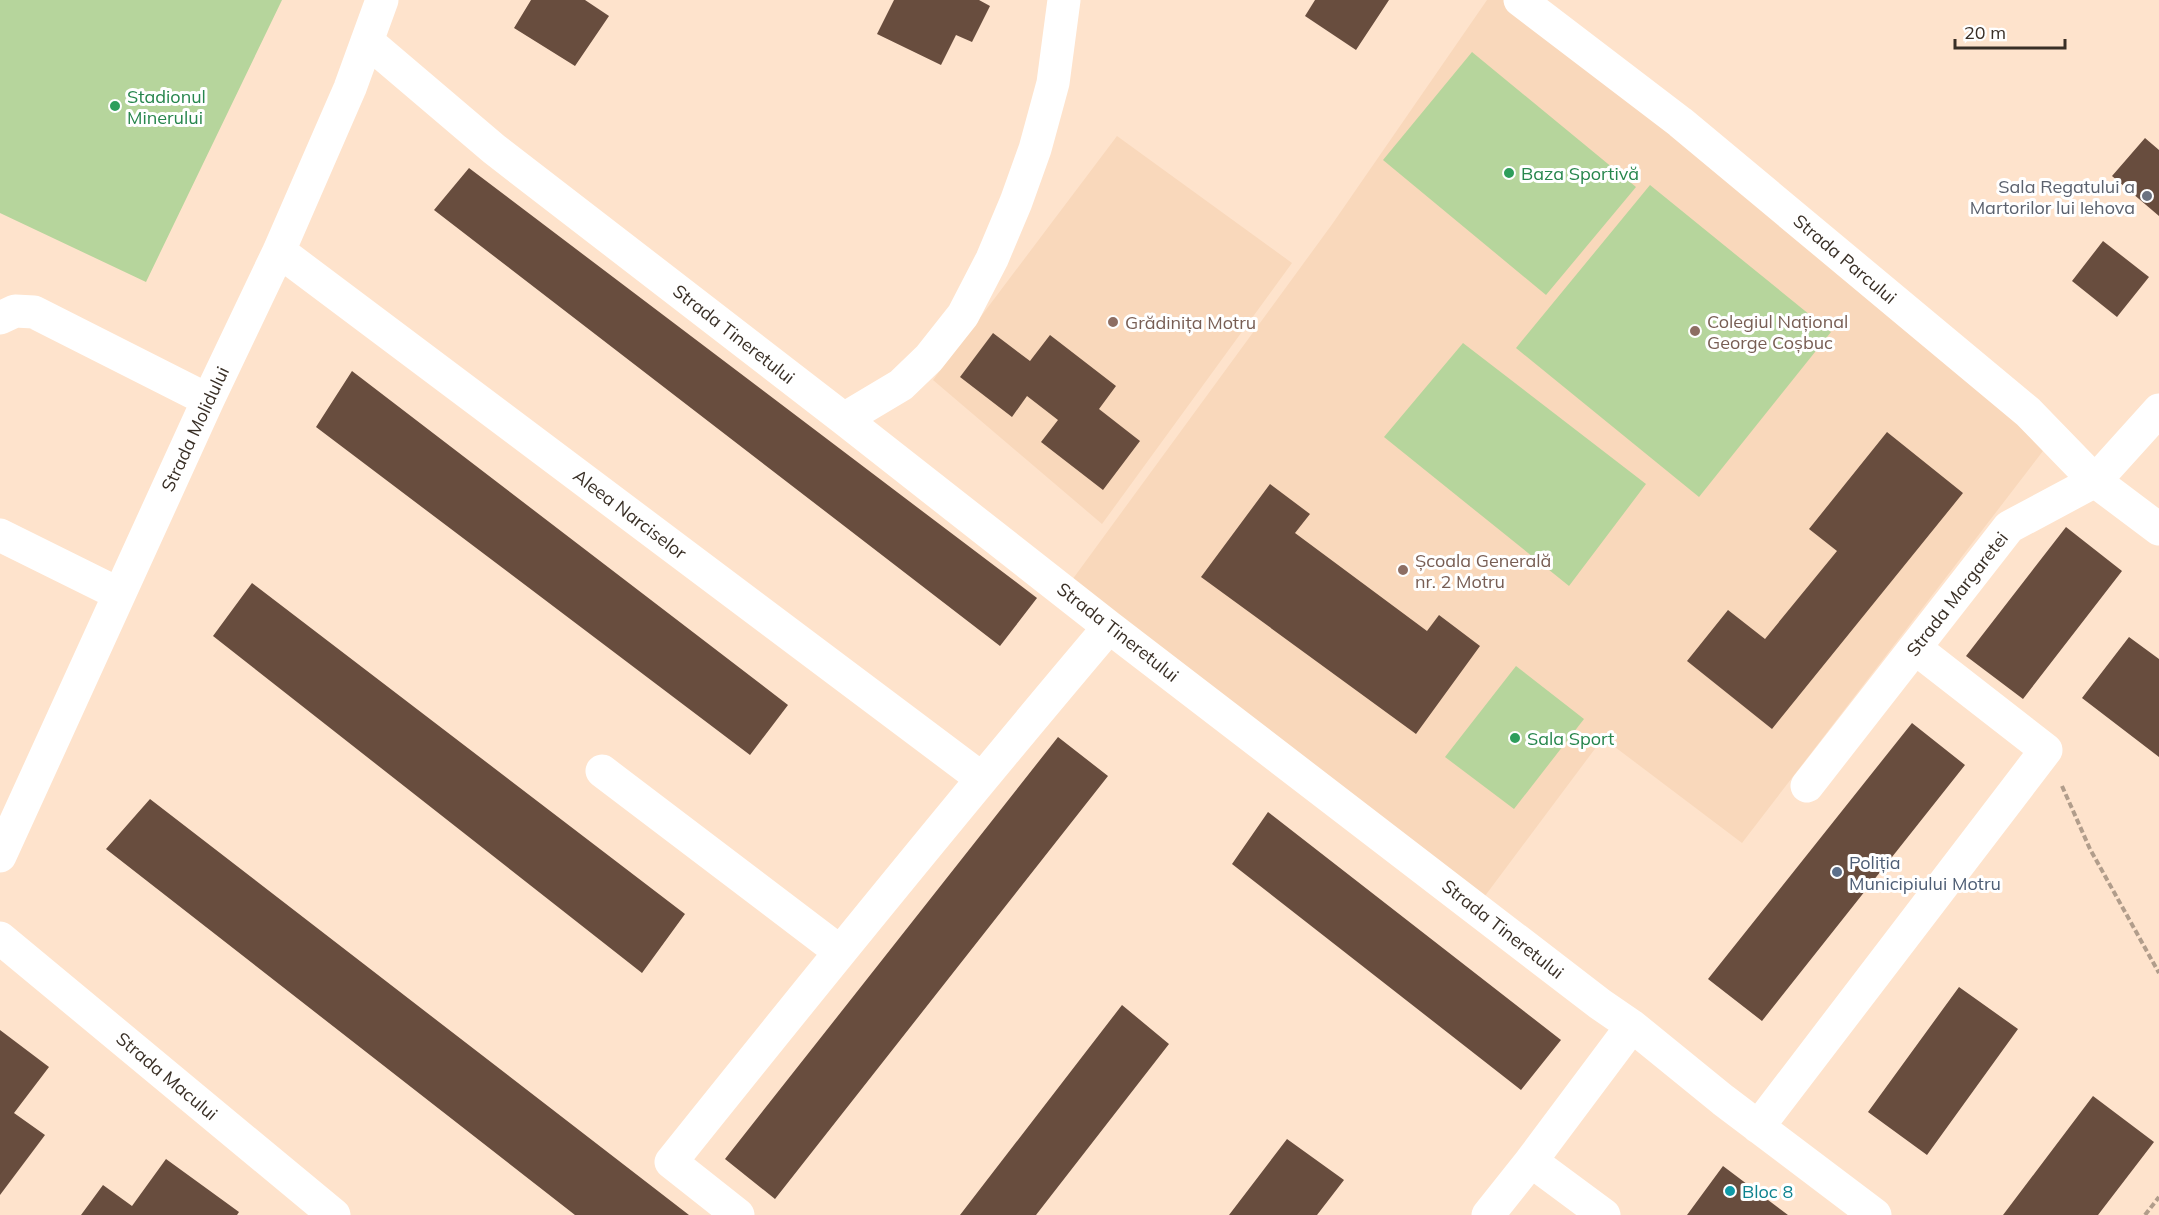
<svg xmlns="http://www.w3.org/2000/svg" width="2159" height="1215" viewBox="0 0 2159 1215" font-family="Mulish,sans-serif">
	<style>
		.built { fill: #f9d8bb }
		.green { fill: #b6d59c }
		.building { fill: #684d3e }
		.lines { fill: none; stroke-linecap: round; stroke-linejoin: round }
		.path { stroke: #b19d8b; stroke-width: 4; stroke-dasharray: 6 3; stroke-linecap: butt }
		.minor { stroke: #fff; stroke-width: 33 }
		.leisure-dot { fill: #2e9e5b; stroke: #fff; stroke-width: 2 }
		.worship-dot { fill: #6b7280; stroke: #fff; stroke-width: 2 }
		.education-dot { fill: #8d6e63; stroke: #fff; stroke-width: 2 }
		.service-dot { fill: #5c6f8a; stroke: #fff; stroke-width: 2 }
		.culture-dot { fill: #0f9aa8; stroke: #fff; stroke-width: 2 }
		.labels { text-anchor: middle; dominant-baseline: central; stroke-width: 6; stroke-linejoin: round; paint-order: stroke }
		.leisure-label { font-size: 18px; fill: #27864d; stroke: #fff; text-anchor: start }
		.worship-label { font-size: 18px; fill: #5b616d; stroke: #fff; text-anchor: end }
		.street-label { font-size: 18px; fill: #392f26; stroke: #fff }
		.education-label { font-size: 18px; fill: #785e54; stroke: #fff; text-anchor: start }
		.service-label { font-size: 18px; fill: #4e5e75; stroke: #fff; text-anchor: start }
		.culture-label { font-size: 18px; fill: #0d838f; stroke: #fff; text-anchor: start }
	</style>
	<rect width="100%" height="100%" fill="#fee3cc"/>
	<path class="built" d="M1487,0H1519L2053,438L1742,843L1603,738L1476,908L1064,591L1333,223Z
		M1117,136L1292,263L1102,524L933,380Z"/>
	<path class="green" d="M0,0H282L146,282L0,213Z
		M1472,52L1636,187L1546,295L1383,160Z
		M1650,185L1831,332L1699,497L1516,348Z
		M1463,343L1646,484L1569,586L1384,437Z
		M1516,666L1584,719L1514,809L1445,757Z"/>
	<path class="building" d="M531,0H585L609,16L575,66L514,28Z
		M894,0H979L990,6L972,42L956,35L941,65L877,34Z
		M1315,0H1389L1356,50L1305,16Z
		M2145,138L2159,150V216L2112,176Z
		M469,168L1037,598L1000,646L434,210Z
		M2103,241L2149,277L2117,317L2072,281Z
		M993,333L1030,361L1050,335L1116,386L1099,409L1140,441L1103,490L1041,442L1058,420L1027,396L1012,417L960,377Z
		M352,371L788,705L750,755L316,427Z
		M1887,432L1963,493L1772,729L1687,661L1728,610L1765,639L1837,551L1809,529Z
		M1270,484L1310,514L1295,533L1427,631L1439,615L1480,646L1416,734L1201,577Z
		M2066,527L2122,571L2023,699L1966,656Z
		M252,583L685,914L642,973L213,636Z
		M2129,637L2159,659V757L2082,698Z
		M1912,723L1965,765L1762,1021L1708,979Z
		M1058,737L1108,776L775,1199L725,1159Z
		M150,799L689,1215H575L106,849Z
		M1268,812L1561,1040L1521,1090L1232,864Z
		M1959,987L2018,1029L1927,1155L1868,1112Z
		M1122,1005L1169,1044L1036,1215H960Z
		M0,1030L49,1067L14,1113L45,1135L0,1195Z
		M2093,1096L2154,1142L2098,1215H2003Z
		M1287,1139L1344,1180L1317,1215H1229Z
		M166,1159L239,1212L237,1215H81L103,1185L132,1206Z
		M1723,1166L1788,1215H1687Z"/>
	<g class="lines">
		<path class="path" d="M2062,786L2090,849L2159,973
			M2145,1215L2159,1197"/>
		<path class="minor" d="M1520,0L1680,122L2028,412L2095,481L2159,529
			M367,41L494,149L844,419L1109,627L1600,1004L1632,1026L1723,1100L1875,1215
			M279,251L981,778
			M0,318L15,311L34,312L208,400
			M844,419L901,385L929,358L963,315L992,259L1016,202L1035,149L1053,83L1064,0
			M0,535L119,594
			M602,771L839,951
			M1807,786L2009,527L2095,481L2159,410
			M0,856L208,400L279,251L350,88L382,0
			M0,938L334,1215
			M1758,1127L2046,750L1915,648
			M1531,1161L1632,1026
			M738,1215L671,1162C815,982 960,803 1109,627
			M1488,1215L1531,1161L1604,1215"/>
	</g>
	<g class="leisure-dot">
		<circle cx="115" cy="106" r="6"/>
		<circle cx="1509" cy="173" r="6"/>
		<circle cx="1515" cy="738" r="6"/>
	</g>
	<circle class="worship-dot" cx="2147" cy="196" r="6"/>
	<g class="education-dot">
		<circle cx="1113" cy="322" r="6"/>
		<circle cx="1695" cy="331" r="6"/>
		<circle cx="1403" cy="570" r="6"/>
	</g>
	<circle class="service-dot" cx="1837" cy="872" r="6"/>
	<circle class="culture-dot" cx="1730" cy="1191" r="6"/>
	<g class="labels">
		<g class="leisure-label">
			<text x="127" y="96">Stadionul<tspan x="127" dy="21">Minerului</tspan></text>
			<text x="1521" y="173">Baza Sportivă</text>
			<text x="1527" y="738">Sala Sport</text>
		</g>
		<g class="worship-label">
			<text x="2135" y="186">Sala Regatului a<tspan x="2135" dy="21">Martorilor lui Iehova</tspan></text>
		</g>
		<g class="street-label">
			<text transform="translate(1845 259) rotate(40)">Strada Parcului</text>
			<text transform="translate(734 334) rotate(38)">Strada Tineretului</text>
			<text transform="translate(195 429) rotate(-65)">Strada Molidului</text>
			<text transform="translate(630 514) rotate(37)">Aleea Narciselor</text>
			<text transform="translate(1957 594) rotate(-52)">Strada Margaretei</text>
			<text transform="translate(1118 632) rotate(38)">Strada Tineretului</text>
			<text transform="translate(1503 929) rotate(38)">Strada Tineretului</text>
			<text transform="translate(167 1076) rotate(40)">Strada Macului</text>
		</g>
		<g class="education-label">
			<text x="1707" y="321">Colegiul Național<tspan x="1707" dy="21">George Coșbuc</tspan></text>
			<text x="1125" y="322">Grădinița Motru</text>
			<text x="1415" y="560">Școala Generală<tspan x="1415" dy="21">nr. 2 Motru</tspan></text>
		</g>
		<g class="service-label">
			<text x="1849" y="862">Poliția<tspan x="1849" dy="21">Municipiului Motru</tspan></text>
		</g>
		<g class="culture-label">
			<text x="1742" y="1191">Bloc 8</text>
		</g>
	</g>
	<path d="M1955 39v9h110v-9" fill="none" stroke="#392f26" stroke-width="3"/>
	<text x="1964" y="39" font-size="18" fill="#392f26" stroke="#ffffff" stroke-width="4.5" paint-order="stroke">20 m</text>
</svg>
